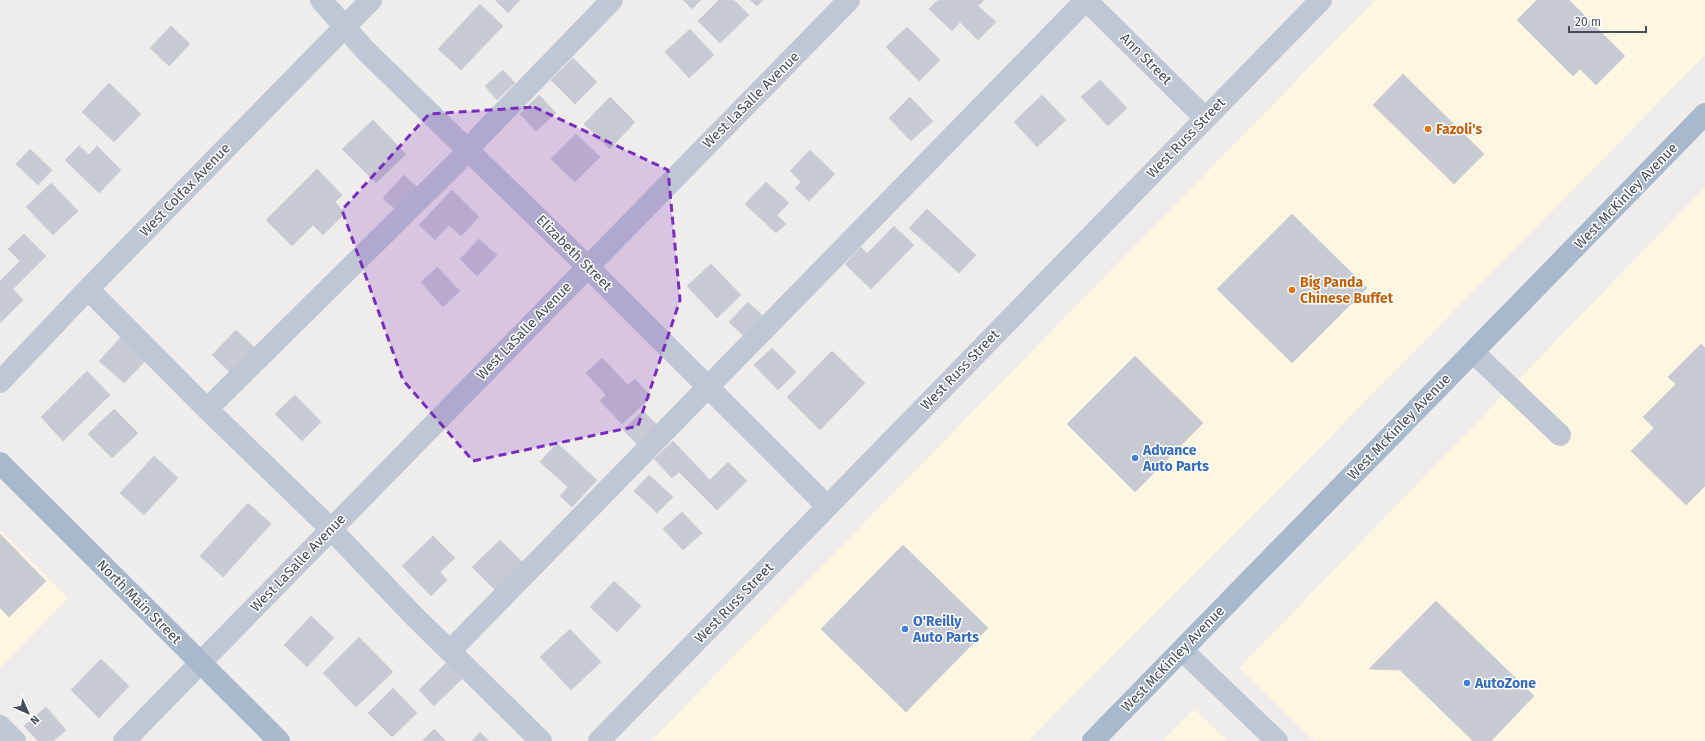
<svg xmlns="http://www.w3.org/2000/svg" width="1705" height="741" viewBox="0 0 1705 741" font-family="'Fira Sans',sans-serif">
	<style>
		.commercial { fill: #fdf7e2 }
		.building { fill: #c7cad3; stroke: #cfd1d8 }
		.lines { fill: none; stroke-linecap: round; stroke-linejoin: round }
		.minor { stroke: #bec7d3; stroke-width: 22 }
		.major { stroke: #a9b9cd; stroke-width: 22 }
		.marked { fill: #7b2cbf; fill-opacity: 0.2; stroke: #7b2cbf; stroke-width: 3; stroke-dasharray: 8 5; stroke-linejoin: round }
		.food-dot { fill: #e8710a; stroke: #fff; stroke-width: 1.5 }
		.shop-dot { fill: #3f7fe0; stroke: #fff; stroke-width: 1.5 }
		.labels { text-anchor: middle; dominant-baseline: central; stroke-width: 3; stroke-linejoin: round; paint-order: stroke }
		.street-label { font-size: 14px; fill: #434e5a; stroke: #fff }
		.food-label { font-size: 14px; font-weight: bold; fill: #c56008; stroke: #fff; text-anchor: start }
		.shop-label { font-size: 14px; font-weight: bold; fill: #366cbe; stroke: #fff; text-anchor: start }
	</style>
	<rect width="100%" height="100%" fill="#efecec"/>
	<path class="commercial" d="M1375,0H1705V55L1292,476L1028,741H651Z
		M1705,187V741H1314L1239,668Z
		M0,530L68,598L0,668Z
		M1192,711H1196L1228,741H1162Z"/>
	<path class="building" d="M495,0H520L508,13Z
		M683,0H701L692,9Z
		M719,0H734L749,15L720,43L698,21Z
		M750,0H763L757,6Z
		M938,0H984L978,6L996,22L978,40L960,22L952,31L929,9Z
		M1537,0H1569L1625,56L1596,85L1580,69L1573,76L1517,20Z
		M480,4L503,26L461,70L438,49Z
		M171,26L190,44L169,66L150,48Z
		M907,27L940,60L919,81L886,47Z
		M690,29L714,55L689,78L665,52Z
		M573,58L597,82L575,104L551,80Z
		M503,70L515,83L497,100L485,86Z
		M1403,74L1484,154L1454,184L1373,105Z
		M1100,80L1127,108L1108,126L1081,97Z
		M109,83L141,114L114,142L82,112Z
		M539,95L556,113L536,131L520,114Z
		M1042,95L1066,120L1037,147L1014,122Z
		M610,97L635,122L610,149L584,124Z
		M910,97L933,121L911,141L889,118Z
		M373,120L406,154L376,183L342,149Z
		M576,134L600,157L575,182L551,159Z
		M79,146L89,155L97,146L121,170L99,193L65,160Z
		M30,149L52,170L38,185L16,164Z
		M810,150L835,174L809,201L795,188L801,182L790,171Z
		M317,169L342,195L335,202L345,213L323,235L313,225L292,246L266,220Z
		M404,175L419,189L398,212L383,198Z
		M766,182L789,203L777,215L786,224L776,233L745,204Z
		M51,183L78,211L53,235L26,207Z
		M452,190L479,217L461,236L449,225L435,240L419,225Z
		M927,209L976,255L959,273L909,228Z
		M1292,214L1367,288L1292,363L1217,289Z
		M894,226L914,245L871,289L845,264L861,247L867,254Z
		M24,234L46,256L13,289L23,300L0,323V281L20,261L8,249Z
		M479,239L497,255L477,276L460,259Z
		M711,264L741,295L717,318L687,286Z
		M437,267L460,291L443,307L421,282Z
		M748,302L765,318L746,338L729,322Z
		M236,330L257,350L233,375L212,355Z
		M123,335L148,358L124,383L99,361Z
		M1701,344L1705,348V486L1686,505L1631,451L1654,428L1643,417L1676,384L1668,377Z
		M772,348L796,372L778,390L754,365Z
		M832,351L865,383L820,430L787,397Z
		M1135,356L1203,423L1135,492L1067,424Z
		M602,358L628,385L635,379L651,397L622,424L600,401L606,395L586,373Z
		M87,371L110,395L63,441L41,417Z
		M295,395L321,422L302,441L275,414Z
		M114,409L138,433L112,458L88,434Z
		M643,411L659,427L639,446L623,430Z
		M673,441L710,480L728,462L747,481L717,510L679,472L672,478L654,459Z
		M557,443L597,480L572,507L560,496L568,487L540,462Z
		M154,456L178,478L144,515L120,493Z
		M649,475L673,497L657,513L634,491Z
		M248,503L271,524L223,577L200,556Z
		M682,512L702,533L683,550L663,529Z
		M0,534L46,581L9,617L0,608Z
		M433,536L455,558L440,572L447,580L431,596L402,566Z
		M500,540L523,563L495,590L472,567Z
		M903,545L988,628L906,712L821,629Z
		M614,581L641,606L617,632L590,607Z
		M1436,601L1534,696L1491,741H1473L1400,670L1369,669Z
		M311,616L334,638L307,667L284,645Z
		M570,629L601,662L571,690L540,657Z
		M359,637L393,672L356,707L323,673Z
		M101,659L129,686L99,718L71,690Z
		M446,663L462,679L434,706L419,690Z
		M393,688L417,713L392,737L368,713Z
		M46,707L66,730L53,741H38L24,726Z
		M434,729L446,741H422Z
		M480,732L489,741H472Z"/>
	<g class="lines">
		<path class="minor" d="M321,0L366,51L587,266L827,506
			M1086,0L1205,118
			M88,289L207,409L331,529L413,615L541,741
			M1473,352L1560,435
			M0,382L88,289L371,0
			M207,409L457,162L482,134L612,0
			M1182,650L1277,741
			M450,651L1086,0
			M0,726L15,741
			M124,741L849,0
			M599,741L1321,0"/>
		<path class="major" d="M0,463L279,741
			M1093,741L1705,114"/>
	</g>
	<path class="marked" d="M534,107L668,170L680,300L638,426L473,461L403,380L342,210L429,114Z"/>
	<g class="food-dot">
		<circle cx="1428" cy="129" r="4"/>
		<circle cx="1292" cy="290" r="4"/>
	</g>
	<g class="shop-dot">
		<circle cx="1135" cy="458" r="4"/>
		<circle cx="905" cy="629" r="4"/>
		<circle cx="1467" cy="683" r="4"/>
	</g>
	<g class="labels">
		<g class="street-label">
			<text transform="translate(1146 59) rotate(45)">Ann Street</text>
			<text transform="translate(751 100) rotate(-45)">West LaSalle Avenue</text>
			<text transform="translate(1186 138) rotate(-46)">West Russ Street</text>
			<text transform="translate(185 190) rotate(-46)">West Colfax Avenue</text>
			<text transform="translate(1626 196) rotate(-46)">West McKinley Avenue</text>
			<text transform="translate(574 253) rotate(45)">Elizabeth Street</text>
			<text transform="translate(524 331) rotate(-46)">West LaSalle Avenue</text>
			<text transform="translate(960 370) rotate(-46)">West Russ Street</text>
			<text transform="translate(1399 427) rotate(-46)">West McKinley Avenue</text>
			<text transform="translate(298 563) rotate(-46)">West LaSalle Avenue</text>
			<text transform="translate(139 602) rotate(45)">North Main Street</text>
			<text transform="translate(734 603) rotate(-46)">West Russ Street</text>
			<text transform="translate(1173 659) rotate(-46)">West McKinley Avenue</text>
		</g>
		<g class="food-label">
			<text x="1436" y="129">Fazoli's</text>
			<text x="1300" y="282">Big Panda<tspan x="1300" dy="16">Chinese Buffet</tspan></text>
		</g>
		<g class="shop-label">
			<text x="1143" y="450">Advance<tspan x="1143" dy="16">Auto Parts</tspan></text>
			<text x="913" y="621">O'Reilly<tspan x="913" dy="16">Auto Parts</tspan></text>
			<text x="1475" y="683">AutoZone</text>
		</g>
	</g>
	<g transform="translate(28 713) rotate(135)" stroke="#ffffff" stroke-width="3" paint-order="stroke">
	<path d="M0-3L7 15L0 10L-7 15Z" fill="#434e5a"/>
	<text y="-6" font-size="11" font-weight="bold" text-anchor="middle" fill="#434e5a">N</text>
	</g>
	<path d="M1569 26v6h77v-6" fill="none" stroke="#434e5a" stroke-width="2"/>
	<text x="1575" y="26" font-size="12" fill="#434e5a" stroke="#ffffff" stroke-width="3" paint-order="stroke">20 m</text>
</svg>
